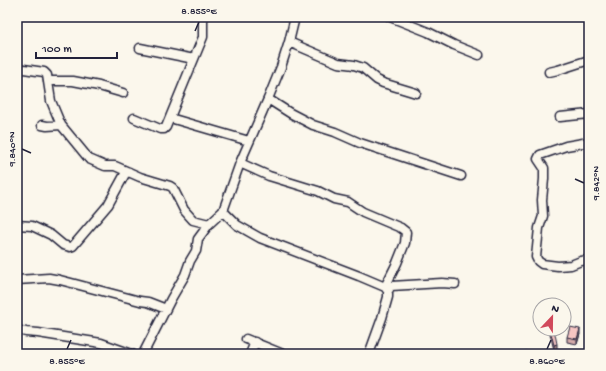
<svg xmlns="http://www.w3.org/2000/svg" width="606" height="371" viewBox="0 0 606 371" font-family="'Gochi Hand',sans-serif">
	<style>
		.lines { fill: none; stroke-linecap: round; stroke-linejoin: round }
		.minor-casing { stroke: #22223b; stroke-width: 11 }
		.minor { stroke: #fbf7ec; stroke-width: 8 }
		.wall { fill: #d4aaa8; stroke: #22223b }
		.shaded-wall { fill: #ad8b88; stroke: #22223b }
		.building { fill: #f7c6c3; stroke: #22223b }
		.ticks { fill: none; stroke: #22223b; stroke-width: 1.5 }
		.neatline { fill: none; stroke: #22223b; stroke-width: 1.5 }
		.ticks-label { font-size: 10px; text-anchor: middle; fill: #22223b }
	</style>
	<rect width="100%" height="100%" fill="#fbf7ec"/>
	<filter id="ink" filterUnits="userSpaceOnUse"><feTurbulence type="fractalNoise" baseFrequency=".025" numOctaves="2"/><feDisplacementMap in="SourceGraphic" scale="8" xChannelSelector="R" yChannelSelector="G"/><feConvolveMatrix kernelMatrix="1 2 1 2 8 2 1 2 1" color-interpolation-filters="sRGB"/></filter>
	<g filter="url(#ink)">
		<g class="lines">
			<defs>
				<path id="minor" d="M295,17L289,42L281,67L268,99L240,163L223,211L237,225L260,238L359,276L385,287L388,291V297L382,318L369,354
					M390,17L428,32L454,45L479,55
					M289,42L338,63L354,65L363,68L377,80L383,83L416,93
					M140,48L194,59
					M17,68L44,72L47,75L51,101L61,125L89,159L105,166H115L140,177L170,186L173,188L184,210L193,220L209,224
					M549,72L558,70L589,60
					M48,81H73L99,86L123,93
					M268,99L290,113L313,125L335,132L360,143L461,176
					M560,117L589,114
					M134,118L160,129H164L166,127L203,37V17
					M170,118L249,141
					M42,125L47,126L61,125
					M589,142L566,146L540,155L538,159L544,168V179L542,200L543,216L539,228L536,257L538,261L542,264L558,266L571,265L581,261L589,260
					M240,163L269,176L318,191L334,199L348,202L363,212L401,228L406,232L405,243L397,263L385,287
					M17,225L32,226L51,235L63,245L70,247L73,246L108,205L125,174L129,172
					M17,280L49,278L60,280L140,301L148,302L166,309
					M388,291L391,286L442,283L455,284
					M17,330L26,332L38,333L101,343L132,354
					M246,339L283,354
					M143,354L171,299L185,275L190,261L196,251L198,239L209,224L223,211
					M250,354L255,342"/>
			</defs>
			<use href="#minor" class="minor-casing"/>
			<use href="#minor" class="minor"/>
		</g>
		<path class="wall" d="M550,329L557,349L554,350L550,334Z
			M580,334L577,344L567,342V337Z"/>
		<path class="shaded-wall" d="M580,329V334L577,344V339Z
			M557,344V349L554,350V345Z"/>
		<path class="building" d="M570,327L580,329L577,339L567,337Z
			M550,329H554L557,344L554,345Z
			M525,351L534,353L533,354H525Z
			M538,351L545,352L544,354H537Z
			M580,352L589,353V354H580Z"/>
	</g>
	<path class="ticks" d="M195,31L199,22M22,149L31,153M575,179L584,183M67,349L71,340M547,349L551,340"/>
	<rect width="606" height="371" fill="none" stroke="#fbf7ec" stroke-width="44"/>
	<g transform="translate(552 317) rotate(22)"><circle r="19" fill="#fbf7ec" stroke="#a4a2a5"/>
	<path d="M0-3L7 15L0 10L-7 15Z" fill="#d1495b"/>
	<text y="-6" font-size="11" font-weight="bold" text-anchor="middle" fill="#22223b">N</text>
	</g>
	<path d="M36 52v6h81v-6" fill="none" stroke="#22223b" stroke-width="2"/>
	<text x="42" y="52" font-size="12" fill="#22223b" stroke="#fbf7ec" stroke-width="3" paint-order="stroke">100 m</text>
	<rect x="22" y="22" width="562" height="327" class="neatline"/>
	<g class="ticks-label">
		<text x="199" y="14">8.855°E</text>
		<text transform="translate(11 149) rotate(-90)" y="4">9.840°N</text>
		<text transform="translate(595 183) rotate(-90)" y="4">9.842°N</text>
		<text x="67" y="364">8.855°E</text>
		<text x="547" y="364">8.860°E</text>
	</g>
</svg>
